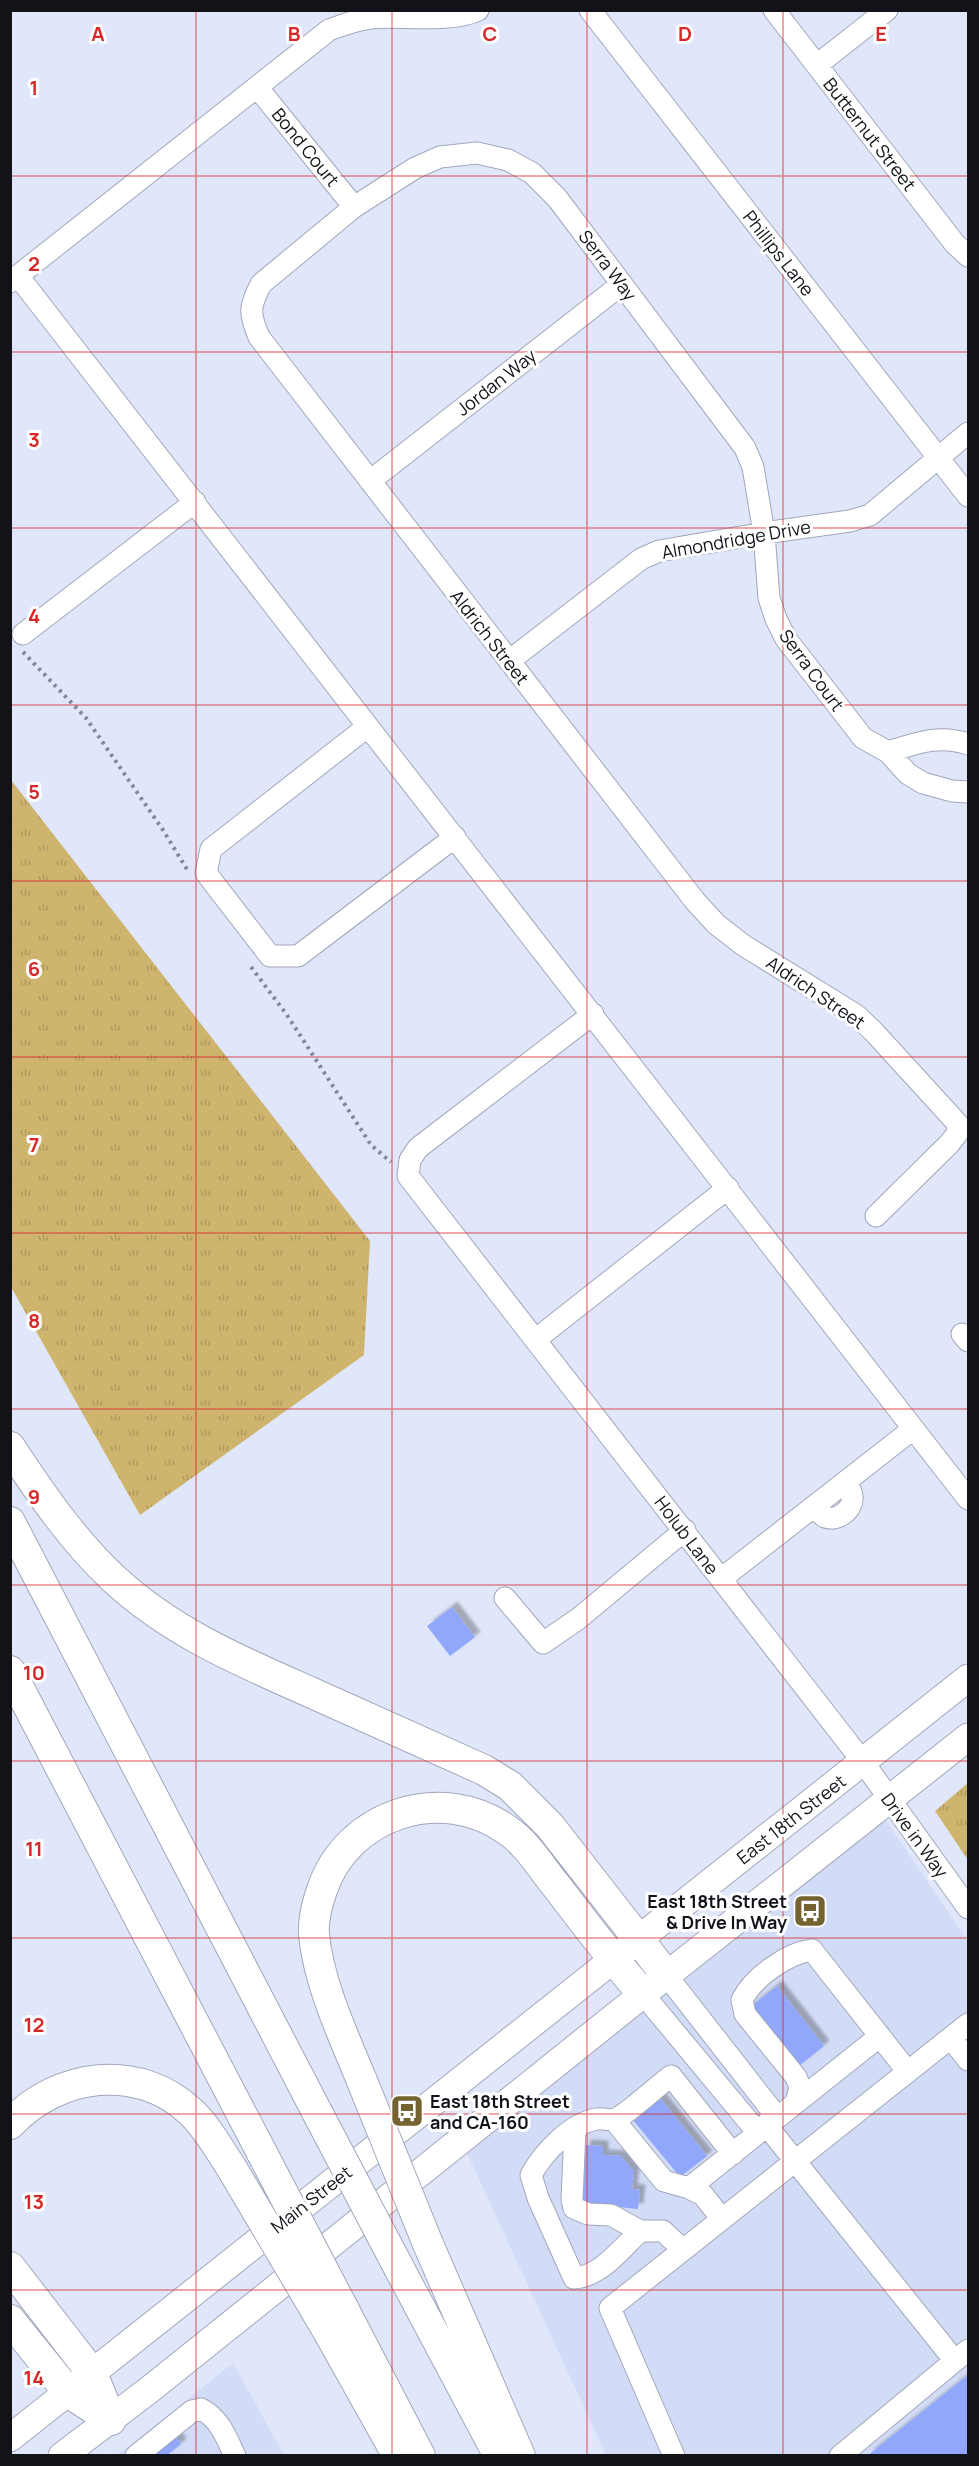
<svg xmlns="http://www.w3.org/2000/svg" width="979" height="2466" viewBox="0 0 979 2466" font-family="Manrope,sans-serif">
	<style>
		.built { fill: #d3dcf7 }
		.grass { fill: url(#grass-tufts) }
		.building { fill: #90a7fc; filter: url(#shadow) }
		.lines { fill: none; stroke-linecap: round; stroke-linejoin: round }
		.minor-casing { stroke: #a1a7ba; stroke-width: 23 }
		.major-casing { stroke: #a1a7ba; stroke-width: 29 }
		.highway-casing { stroke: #a1a7ba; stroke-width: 32 }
		.path { stroke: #838896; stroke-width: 4; stroke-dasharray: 3 4.5; stroke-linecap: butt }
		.minor { stroke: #fff; stroke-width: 21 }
		.major { stroke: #fff; stroke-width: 27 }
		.highway { stroke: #fff; stroke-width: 30 }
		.highway-bridge-casing { stroke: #a1a7ba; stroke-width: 32; stroke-linecap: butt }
		.highway-bridge { stroke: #fff; stroke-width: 30 }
		.grid { fill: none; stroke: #d62828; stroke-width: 1.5; stroke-opacity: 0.55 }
		.labels { text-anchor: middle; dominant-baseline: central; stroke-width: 6; stroke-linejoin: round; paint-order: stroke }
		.street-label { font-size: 18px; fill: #111319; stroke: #fff }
		.poi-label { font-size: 18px; font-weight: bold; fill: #111319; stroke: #fff; text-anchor: end }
		.grid-label { font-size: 20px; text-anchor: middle; font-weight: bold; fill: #d62828; stroke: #fff; stroke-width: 6; stroke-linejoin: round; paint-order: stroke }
	</style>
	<defs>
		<pattern id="grass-tufts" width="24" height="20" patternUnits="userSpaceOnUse" patternTransform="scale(1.5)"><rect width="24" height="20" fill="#ceb46d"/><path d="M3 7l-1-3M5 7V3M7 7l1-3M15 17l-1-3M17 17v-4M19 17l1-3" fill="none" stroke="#b09a5e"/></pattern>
		<filter id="shadow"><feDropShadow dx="5.5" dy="-5.5" stdDeviation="1.5" flood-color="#0004"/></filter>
	</defs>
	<rect width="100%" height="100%" fill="#e0e7fb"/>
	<path class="built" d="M882,1815L968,1941V2455H606L466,2151Z
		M233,2363L284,2455L116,2456Z"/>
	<path class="grass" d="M11,780L370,1241L364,1355L140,1515L11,1287Z
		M968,1783V1860L935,1811Z"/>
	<path class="building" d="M452,1607L475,1637L450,1656L427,1626Z
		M777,1986L824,2046L795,2069L747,2010Z
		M660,2098L707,2156L680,2177L633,2120Z
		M585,2145L603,2146V2155L621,2156L634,2172L632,2189L640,2190L638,2209L579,2203Z
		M968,2375V2456H867Z
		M176,2437L181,2444L166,2456H152Z"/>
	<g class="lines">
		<defs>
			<path id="minor" d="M590,10L968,496
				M774,10L955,244L968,256
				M817,65L887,10
				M257,87L354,207
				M18,276L968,1499
				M10,282L329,30C343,25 355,20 370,18C399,15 452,23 478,10
				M370,481L622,284
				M23,634L195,502
				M509,661L641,559L659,551L764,533L850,521L870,515L968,433
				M367,727L211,849L206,873L270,956H298L455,837
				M888,752C917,743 939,734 968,744
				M593,1014L418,1148L410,1160L408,1176L863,1762L968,1908
				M876,1216L949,1144L957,1134L958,1124L873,1031L856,1015L743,945L716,924L695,901L259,337C249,313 249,307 261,284L354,207L415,168L440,157L477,153L508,160L532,173L557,198L745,448L753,467L764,533L769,598L776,619L786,639L863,738L888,752L908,774L923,783L952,791L968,792
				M962,1334L968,1341
				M535,1340L728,1188
				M813,1507C817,1510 821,1515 825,1517C838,1522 854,1509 852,1496C852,1491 848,1486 846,1482
				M721,1579L913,1429
				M505,1598L543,1643L578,1619L685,1530
				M667,1976L773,2112L767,2126
				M643,1994L754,2128L767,2126
				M951,2038L968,2060
				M796,2103L800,2087L796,2077L745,2014L742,2000C753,1977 788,1953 812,1950L908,2072
				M614,2120L664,2181L689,2188L703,2195L722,2219
				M767,2126L955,2361
				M575,2129L572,2200L574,2208L588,2214L611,2215L640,2231
				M689,2188L880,2036
				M683,2250L663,2231H640C622,2248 600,2277 574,2278L538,2198L531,2175C543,2153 571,2123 597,2119C603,2118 610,2121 616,2119C630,2112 657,2086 671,2076L733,2154
				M136,2456L192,2411L201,2409C220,2419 226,2437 235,2456
				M674,2456L610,2308L968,2024
				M840,2456L968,2350"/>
			<path id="major" d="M10,2438L968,1678
				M62,2456L149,2390L643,1994L968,1737"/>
			<path id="highway" d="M10,1447C41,1494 73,1541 114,1579C171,1632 240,1661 310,1692C368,1718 426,1744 484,1770L510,1786L550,1826L667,1976
				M10,1522L317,2112
				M10,1671L262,2153
				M362,2081C344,2037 318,1982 314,1934C313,1920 317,1904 322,1890C347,1814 442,1783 507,1830C528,1844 542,1869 558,1888C585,1924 613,1960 643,1994
				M10,2124C58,2073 138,2062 191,2112C207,2127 219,2149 231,2167
				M428,2244L520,2456
				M10,2267L92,2373L111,2420
				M399,2268L499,2456
				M344,2310L420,2456
				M10,2320L68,2392L111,2420
				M325,2326L394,2449"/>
		</defs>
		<use href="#minor" class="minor-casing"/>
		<use href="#major" class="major-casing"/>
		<use href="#highway" class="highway-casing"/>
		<path class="path" d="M23,652L86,718L163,830L188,871
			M251,967L287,1015L371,1145L391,1162"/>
		<use href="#minor" class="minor"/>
		<use href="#major" class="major"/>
		<use href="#highway" class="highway"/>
		<defs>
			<path id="highway-bridge" d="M362,2081L428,2244
				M317,2112L399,2268
				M262,2153L344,2310
				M231,2167L325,2326"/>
		</defs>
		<use href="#highway-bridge" class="highway-bridge-casing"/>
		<use href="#highway-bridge" class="highway-bridge"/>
	</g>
	<path class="grid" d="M196,10V2456M392,10V2456M587,10V2456M783,10V2456M10,176H968M10,352H968M10,528H968M10,705H968M10,881H968M10,1057H968M10,1233H968M10,1409H968M10,1585H968M10,1761H968M10,1938H968M10,2114H968M10,2290H968"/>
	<defs>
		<symbol id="bus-square" viewBox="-11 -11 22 22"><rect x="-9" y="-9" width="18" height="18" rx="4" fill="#746230" stroke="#fff"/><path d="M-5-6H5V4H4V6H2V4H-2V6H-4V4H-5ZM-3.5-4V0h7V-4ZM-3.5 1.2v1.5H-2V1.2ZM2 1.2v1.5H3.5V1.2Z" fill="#fff"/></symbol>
	</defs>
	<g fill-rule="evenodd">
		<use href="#bus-square" x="791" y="1892" width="38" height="38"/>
		<use href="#bus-square" x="388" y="2092" width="38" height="38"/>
	</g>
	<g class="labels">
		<g class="street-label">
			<text transform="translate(870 134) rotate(52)">Butternut Street</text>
			<text transform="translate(306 147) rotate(51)">Bond Court</text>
			<text transform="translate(779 253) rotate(52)">Phillips Lane</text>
			<text transform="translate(608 265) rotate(53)">Serra Way</text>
			<text transform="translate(496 382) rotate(-38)">Jordan Way</text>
			<text transform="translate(736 539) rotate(-10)">Almondridge Drive</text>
			<text transform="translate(490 637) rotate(52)">Aldrich Street</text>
			<text transform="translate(812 670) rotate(54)">Serra Court</text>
			<text transform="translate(816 992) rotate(34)">Aldrich Street</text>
			<text transform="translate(687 1535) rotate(53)">Holub Lane</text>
			<text transform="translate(791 1819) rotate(-38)">East 18th Street</text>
			<text transform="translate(915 1835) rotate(54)">Drive in Way</text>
			<text transform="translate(311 2199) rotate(-38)">Main Street</text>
		</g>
		<g class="poi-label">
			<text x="787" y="1901">East 18th Street<tspan x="787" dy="21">&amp; Drive In Way</tspan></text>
			<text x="430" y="2101" text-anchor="start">East 18th Street<tspan x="430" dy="21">and CA-160</tspan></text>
		</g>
	</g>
	<g class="grid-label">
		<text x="98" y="41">A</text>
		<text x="294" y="41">B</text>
		<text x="490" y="41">C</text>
		<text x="685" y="41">D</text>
		<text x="881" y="41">E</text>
		<text x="34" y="95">1</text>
		<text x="34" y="271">2</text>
		<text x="34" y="447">3</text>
		<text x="34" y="623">4</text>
		<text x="34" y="799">5</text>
		<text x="34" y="976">6</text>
		<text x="34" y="1152">7</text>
		<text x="34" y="1328">8</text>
		<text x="34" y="1504">9</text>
		<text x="34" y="1680">10</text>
		<text x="34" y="1856">11</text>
		<text x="34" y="2032">12</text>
		<text x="34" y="2209">13</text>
		<text x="34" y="2385">14</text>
	</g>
	<rect width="979" height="2466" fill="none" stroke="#111319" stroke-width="24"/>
</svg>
